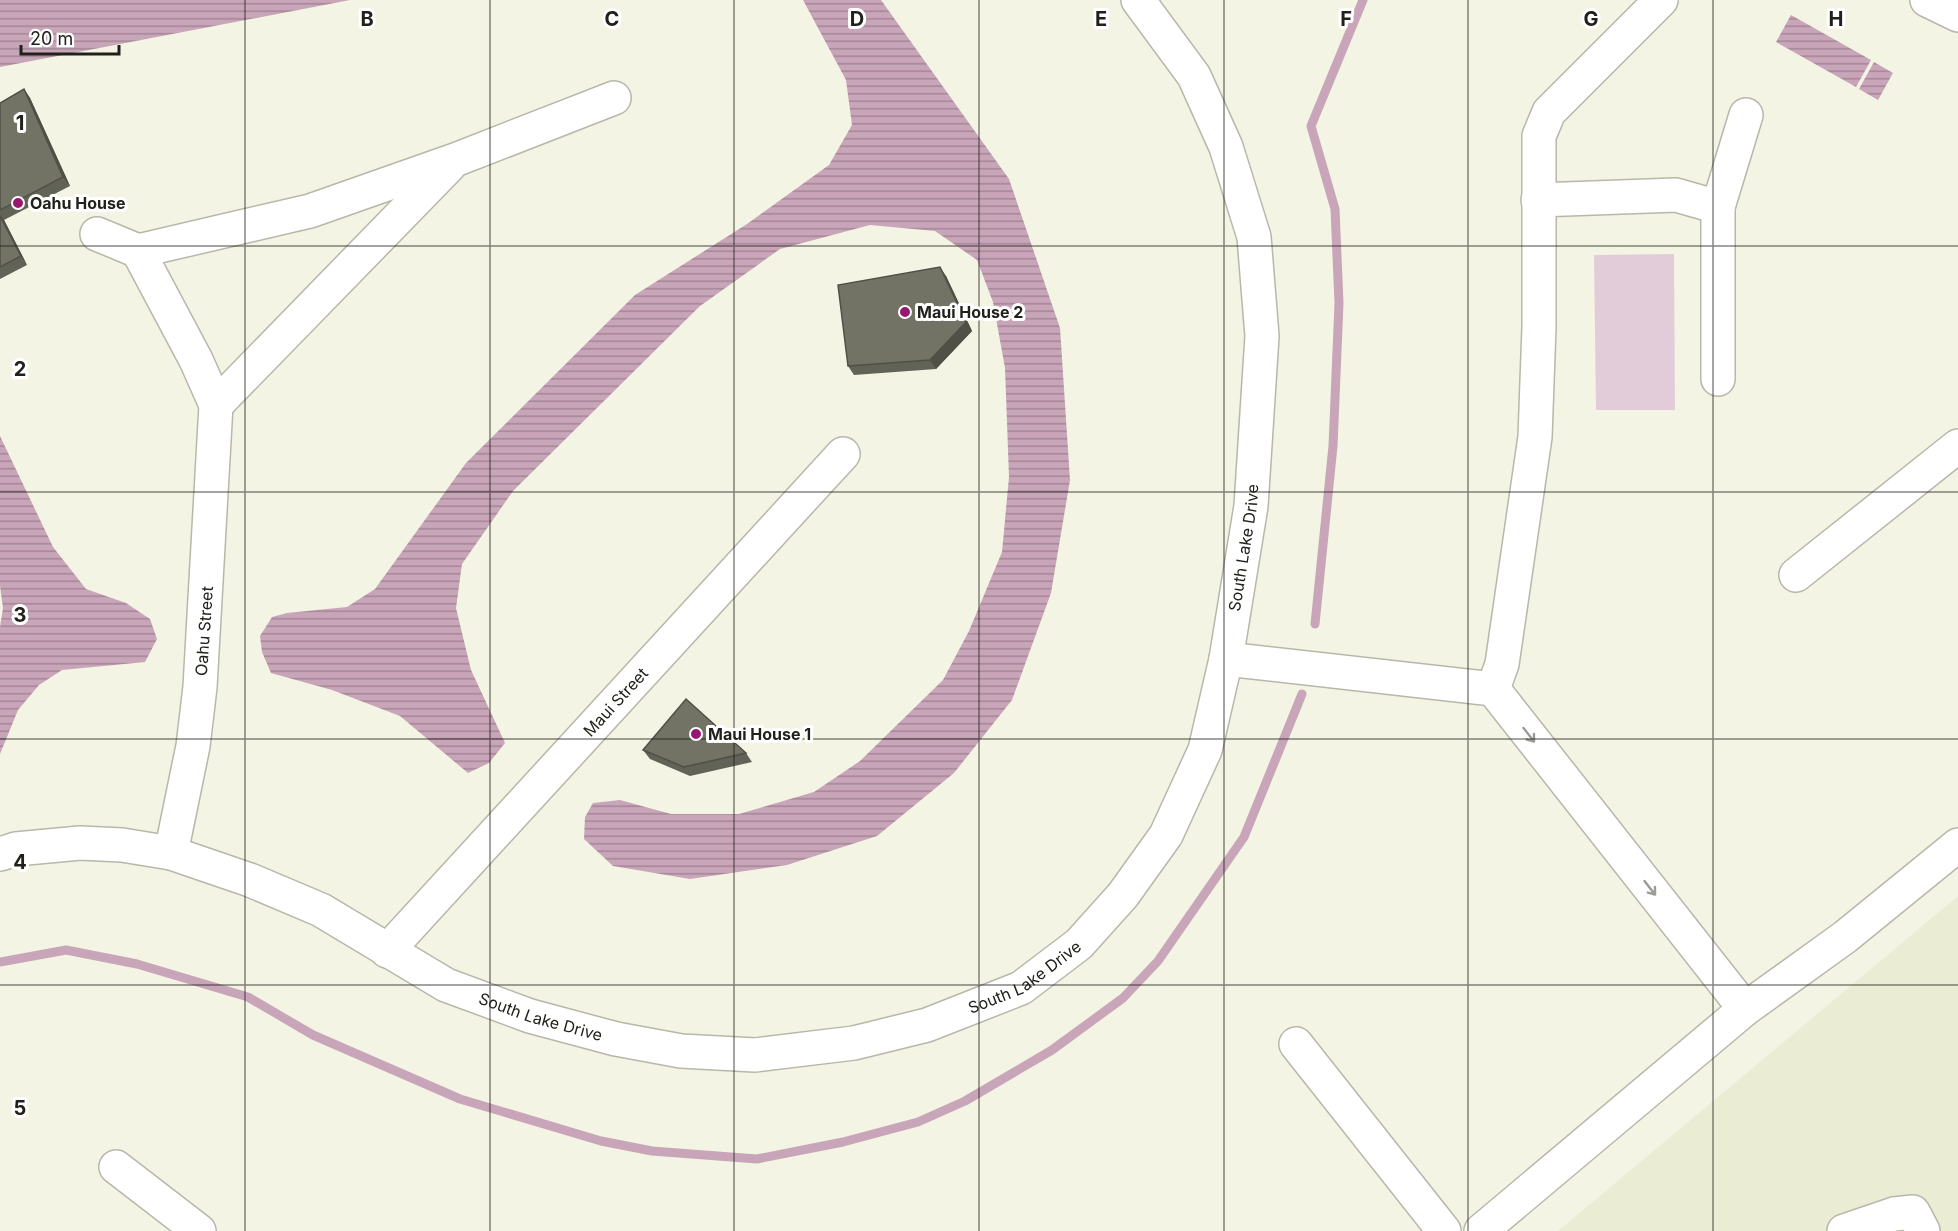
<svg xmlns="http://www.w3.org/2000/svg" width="1958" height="1231" viewBox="0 0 1958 1231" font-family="Inter,sans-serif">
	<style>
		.built { fill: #ebecd4 }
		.pitch { fill: #e3ccd9 }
		.water { fill: url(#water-rules) }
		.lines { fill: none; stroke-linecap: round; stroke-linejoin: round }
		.stream { stroke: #c9a5b9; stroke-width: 9 }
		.minor-casing { stroke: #b7b8a9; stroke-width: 36 }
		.minor { stroke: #fff; stroke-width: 33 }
		.wall { fill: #626357 }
		.shaded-wall { fill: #505047 }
		.building { fill: #727365; stroke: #505047; stroke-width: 1.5 }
		.oneway { stroke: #9b9b98 }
		.grid { fill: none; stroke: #20211b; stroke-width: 1.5; stroke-opacity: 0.55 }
		.poi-dot { fill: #971871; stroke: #fff; stroke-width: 2 }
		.labels { text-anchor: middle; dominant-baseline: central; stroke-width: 6; stroke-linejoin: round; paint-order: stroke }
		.poi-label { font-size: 16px; font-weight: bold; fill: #20211b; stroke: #fff; text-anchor: start }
		.street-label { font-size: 16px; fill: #20211b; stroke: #fff }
		.grid-label { font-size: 20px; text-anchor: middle; font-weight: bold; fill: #20211b; stroke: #fff; stroke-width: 6; stroke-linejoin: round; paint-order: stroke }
	</style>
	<defs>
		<pattern id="water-rules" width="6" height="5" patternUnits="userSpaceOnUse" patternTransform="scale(1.5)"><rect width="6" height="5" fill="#c9a5b9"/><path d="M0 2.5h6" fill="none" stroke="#a38696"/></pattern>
	</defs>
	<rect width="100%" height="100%" fill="#f3f4e4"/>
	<path class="built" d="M1958,896V1231H1558Z"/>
	<path class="pitch" d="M1674,254L1675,410H1596L1594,255Z"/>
	<path class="water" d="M0,0H350L0,67Z
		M803,0H881L1009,179L1060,328L1070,480L1051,593L1012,700L954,773L877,836L787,865L690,879L613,866L584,839L585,817L593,803L620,800L671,814H739L814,792L860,761L943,680L969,631L1002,552L1009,477L1005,368L993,302L977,260L935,231L870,225L780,249L700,306L513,491L462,564L456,608L471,670L505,743L489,763L468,773L400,716L332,690L271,673L262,652L260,636L272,617L287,613L347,607L375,589L466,463L635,295L747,224L829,165L852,125L846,80Z
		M1791,15L1871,60L1856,87L1776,42Z
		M1874,62L1893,73L1878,100L1859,89Z
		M0,436L53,547L86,589L126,603L150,619L157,639L145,662L62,670L39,685L18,710L0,754V627L3,608L0,586Z"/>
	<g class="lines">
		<path class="stream" d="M1315,624L1333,446L1339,303L1335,209L1311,126L1363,0
			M0,962L66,950L137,964L248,997L313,1035L460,1099L601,1141L652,1151L757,1159L843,1142L918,1122L965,1101L1052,1050L1123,998L1158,961L1244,837L1302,694"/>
		<defs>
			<g id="minor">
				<path d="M1927,0L1958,15"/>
				<path d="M1538,200L1676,195L1718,207V379"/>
				<path d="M1718,207L1746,115"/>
				<path d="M97,234L138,251L310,211L455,160L614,98"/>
				<path d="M138,251L196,360L216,405L200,687L193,746L171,853"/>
				<path d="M216,405L449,166"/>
				<path d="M1796,575L1958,446"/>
				<path d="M1226,659L1493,689L1745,1009"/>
				<path d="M1493,689L1502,664L1535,437L1539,327V136L1549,112L1661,0"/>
				<path id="s1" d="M0,854L16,849L80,843L122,845L171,853L250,880L321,910L446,985L530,1016L616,1039L681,1051L755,1055L854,1043L927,1025L1021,988L1079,944L1123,895L1166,835L1205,750L1226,659L1251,506L1262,336L1254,237L1226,147L1194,76L1138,0"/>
				<path id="s2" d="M387,951L843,454"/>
				<path d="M1296,1044L1444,1231"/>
				<path d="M116,1167L199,1231"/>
				<path d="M1481,1231L1745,1009L1845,937L1958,845"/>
				<path d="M1844,1231L1894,1214L1913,1212L1923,1231"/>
			</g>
		</defs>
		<use href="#minor" class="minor-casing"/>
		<use href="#minor" class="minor"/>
	</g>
	<path class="wall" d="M24,89L30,98L70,186L4,220L27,265L0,279V103Z
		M946,276L972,331L936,369L854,375L848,366Z
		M643,750L746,753L752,762L690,776L650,759Z"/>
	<path class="shaded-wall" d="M24,89L30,98L70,186L63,177Z
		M0,214L4,220L27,265L21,256Z
		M940,267L946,276L972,331L936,369L930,360Z"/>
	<path class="building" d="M24,89L63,177L0,210V103Z
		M0,216L21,256L0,267Z
		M940,267L966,322L930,360L848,366L838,285Z
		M686,699L746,753L684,767L643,750Z"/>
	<defs><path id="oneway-shaft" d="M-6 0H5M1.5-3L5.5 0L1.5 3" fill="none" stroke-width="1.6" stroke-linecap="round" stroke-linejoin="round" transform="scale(1.5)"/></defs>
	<g class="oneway">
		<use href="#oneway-shaft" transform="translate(1529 735) rotate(52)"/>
		<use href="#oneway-shaft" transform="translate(1650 888) rotate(52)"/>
	</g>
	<path class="grid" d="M245,0V1231M490,0V1231M734,0V1231M979,0V1231M1224,0V1231M1468,0V1231M1713,0V1231M0,246H1958M0,492H1958M0,739H1958M0,985H1958"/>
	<g class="poi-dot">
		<circle cx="18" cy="203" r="6"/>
		<circle cx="905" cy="312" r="6"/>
		<circle cx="696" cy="734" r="6"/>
	</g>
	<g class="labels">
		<g class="poi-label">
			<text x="30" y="203">Oahu House</text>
			<text x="917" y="312">Maui House 2</text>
			<text x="708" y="734">Maui House 1</text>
		</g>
		<g class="street-label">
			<text stroke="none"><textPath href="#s1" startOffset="1586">South Lake Drive</textPath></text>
			<text transform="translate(204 631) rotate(-86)">Oahu Street</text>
			<text stroke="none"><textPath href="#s2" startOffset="338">Maui Street</textPath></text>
			<text stroke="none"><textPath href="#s1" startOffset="1082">South Lake Drive</textPath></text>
			<text stroke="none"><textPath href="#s1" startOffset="579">South Lake Drive</textPath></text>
		</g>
	</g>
	<g class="grid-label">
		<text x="367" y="26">B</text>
		<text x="612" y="26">C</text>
		<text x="857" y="26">D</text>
		<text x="1101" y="26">E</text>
		<text x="1346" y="26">F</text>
		<text x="1591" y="26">G</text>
		<text x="1836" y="26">H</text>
		<text x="20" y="130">1</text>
		<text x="20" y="376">2</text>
		<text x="20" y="622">3</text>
		<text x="20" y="869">4</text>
		<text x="20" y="1115">5</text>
	</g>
	<path d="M21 45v9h98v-9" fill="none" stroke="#20211b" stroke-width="3"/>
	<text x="30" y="45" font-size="18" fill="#20211b" stroke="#ffffff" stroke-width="4.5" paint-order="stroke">20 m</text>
</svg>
